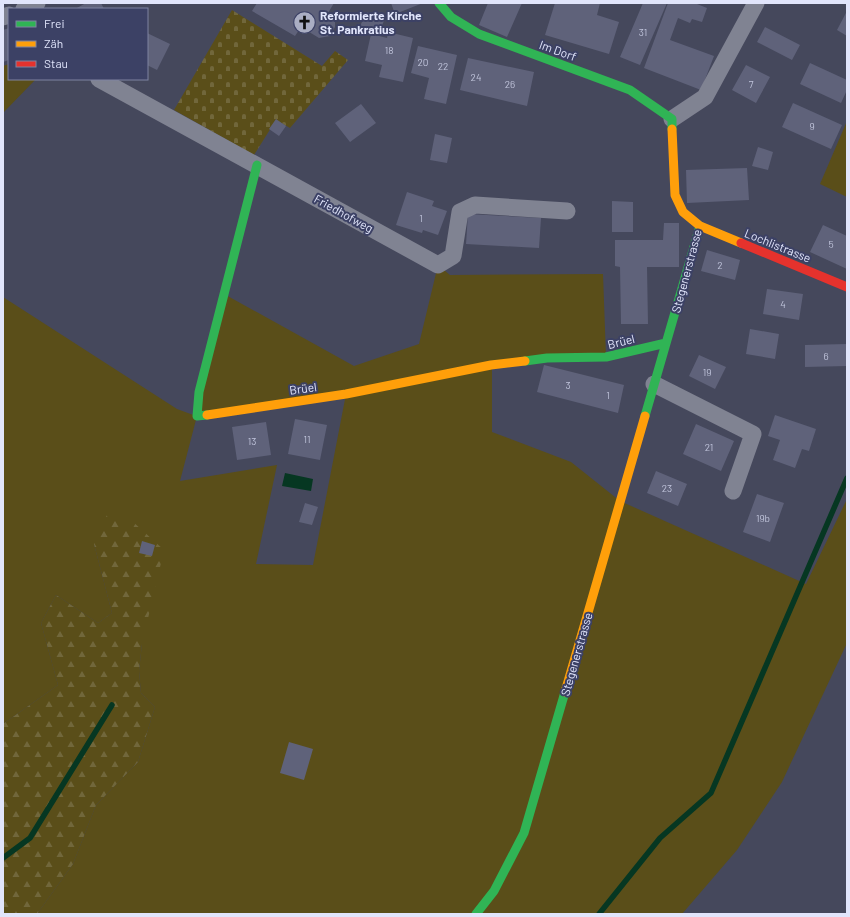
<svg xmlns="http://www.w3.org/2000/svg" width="850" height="917" viewBox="0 0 850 917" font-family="Barlow,sans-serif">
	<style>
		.grass { fill: #5a4e19; fill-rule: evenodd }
		.forest { fill: url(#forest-firs) }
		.cemetery { fill: url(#cemetery-stones) }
		.water { fill: #063722 }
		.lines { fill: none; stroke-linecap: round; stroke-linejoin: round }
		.stream { stroke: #063722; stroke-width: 5.5 }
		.building { fill: #5f627a }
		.street { stroke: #808392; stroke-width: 17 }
		.fast { stroke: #30b455; stroke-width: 9 }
		.slow { stroke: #ff9f0a; stroke-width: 9 }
		.jam { stroke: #e5322d; stroke-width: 9 }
		.labels { text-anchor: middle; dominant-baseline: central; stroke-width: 4; stroke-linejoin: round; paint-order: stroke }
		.number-label { font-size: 10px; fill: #c0c4db }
		.poi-label { font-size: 12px; font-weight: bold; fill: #e1e5fb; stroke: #3c4165; text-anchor: start }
		.street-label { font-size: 12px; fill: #e1e5fb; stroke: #3c4165 }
	</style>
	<defs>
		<pattern id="forest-firs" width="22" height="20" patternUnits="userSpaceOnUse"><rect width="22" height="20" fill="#5a4e19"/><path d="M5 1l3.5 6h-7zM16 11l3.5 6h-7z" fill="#71673b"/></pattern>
		<pattern id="cemetery-stones" width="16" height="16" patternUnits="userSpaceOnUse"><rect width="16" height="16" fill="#5a4e19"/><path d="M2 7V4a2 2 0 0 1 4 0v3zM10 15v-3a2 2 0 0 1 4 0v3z" fill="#71673b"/></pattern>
	</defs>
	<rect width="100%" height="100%" fill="#45485c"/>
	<path class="grass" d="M9,64V79H36L3,113V66Z
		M847,121V197L820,184Z
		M438,265L450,275L603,274L606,357L492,365V432L571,462L620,501L806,584L847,499V643L782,782L737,850L682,914H37L73,864L96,805L138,762L155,707L141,693L139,671L142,644L94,544L112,613L98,623L56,595L41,623L58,685L3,724V297L177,409L196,416L224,294L354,366L419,344ZM346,394L313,565L256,564L277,465L180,481L197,416Z"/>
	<path class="forest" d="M107,515L132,521L164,550L142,644L139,671L141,693L155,707L138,762L96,805L73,864L37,914H3V724L58,685L41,623L56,595L98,623L112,613L94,544Z"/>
	<path class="cemetery" d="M232,10L322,66L335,51L348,60L290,128L276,120L254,155L174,110Z"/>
	<path class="water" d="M285,473L313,479L311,491L282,486Z"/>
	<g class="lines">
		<path class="stream" d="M3,858L30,838L112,705
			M599,914L660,838L711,793L847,478"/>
	</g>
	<path class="building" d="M86,3H101L104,9H75Z
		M257,3H334L328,13L335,17V27L330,36L319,38L301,27L295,36L252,11Z
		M391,3H423L395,14Z
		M488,3H522L507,37L479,25Z
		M555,3H600L597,15L619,22L609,54L545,35Z
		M643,3H667L640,65L620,57Z
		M668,3H698L697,4L707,8L702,22L692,19L690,23L678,18L670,40L714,56L701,90L644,68Z
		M847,11V36L837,30Z
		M367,12L384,21L378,34L359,28Z
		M765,27L800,45L792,60L757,42Z
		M9,28V60L3,62V30Z
		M388,32L413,38L403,82L379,77L382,65L365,61L371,34L387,38Z
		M147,33L170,44L157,70L147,65Z
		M418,46L457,55L446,104L424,99L429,78L411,73Z
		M468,58L534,72L527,106L460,90Z
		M810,63L847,80V90L841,103L800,84Z
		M746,65L770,77L756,103L732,90Z
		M793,103L842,125L831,149L782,127Z
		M361,104L376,123L350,142L335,123Z
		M276,119L286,126L279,136L269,129Z
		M435,134L452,138L447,163L430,160Z
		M758,147L773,152L768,170L752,166Z
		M747,168L749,200L687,203L686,170Z
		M407,192L434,201L432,206L447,211L438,235L423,230L422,233L396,225Z
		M612,201L633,202V232H612Z
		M468,214L541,218L539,248L466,244Z
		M664,223H679V267H647L648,324H621L620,267L615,266V240H663Z
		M823,225L847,236V269L810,252Z
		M707,250L740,260L735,280L701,271Z
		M767,289L803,294L799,320L763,314Z
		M750,329L779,334L775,359L746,354Z
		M847,344V366L805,367V345Z
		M699,355L726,367L715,389L689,376Z
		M544,365L624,385L618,413L537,392Z
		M775,415L816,429L809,451L802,449L795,468L773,460L780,440L768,436Z
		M295,419L327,425L320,460L288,454Z
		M266,422L271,455L237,460L232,427Z
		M696,424L734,441L721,471L683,454Z
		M656,471L687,484L678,506L647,493Z
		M757,494L784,503L770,542L743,532Z
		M305,503L318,507L312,525L299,522Z
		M142,541L155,545L152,556L139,553Z
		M289,742L313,749L304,780L280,773Z"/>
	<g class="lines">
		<path class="street" d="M24,9L37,3
			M3,17L9,15
			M99,79L438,265L453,256L460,212L475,205L567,211
			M672,119L705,97L756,3
			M654,384L753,434L733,491"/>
		<path class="fast" d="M439,3L451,17L479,34L630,90L672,119V129
			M525,361L547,358L606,357L666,343
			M207,415L197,416L199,392L257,165
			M645,416L700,226
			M476,914L494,891L524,833L565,692"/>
		<path class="slow" d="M672,129L675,195L683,212L700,226L741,243
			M207,415L346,394L491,365L525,361
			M565,692L645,416"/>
		<path class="jam" d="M741,243L847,287"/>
	</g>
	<defs>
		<symbol id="church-disc" viewBox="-11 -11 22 22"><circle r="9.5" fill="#aaaec3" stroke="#3c4165"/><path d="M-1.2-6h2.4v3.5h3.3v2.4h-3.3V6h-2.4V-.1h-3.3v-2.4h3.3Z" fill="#111"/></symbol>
	</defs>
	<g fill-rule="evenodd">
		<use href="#church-disc" x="292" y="10" width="25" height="25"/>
	</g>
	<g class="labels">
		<g class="number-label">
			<text x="643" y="32">31</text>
			<text x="389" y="50">18</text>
			<text x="423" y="62">20</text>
			<text x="443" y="66">22</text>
			<text x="476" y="77">24</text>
			<text x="510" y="84">26</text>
			<text x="751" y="84">7</text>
			<text x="812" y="126">9</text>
			<text x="421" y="218">1</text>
			<text x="831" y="244">5</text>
			<text x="720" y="265">2</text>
			<text x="783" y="304">4</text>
			<text x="826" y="356">6</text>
			<text x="707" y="372">19</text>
			<text x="568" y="385">3</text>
			<text x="608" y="395">1</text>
			<text x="307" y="439">11</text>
			<text x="252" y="441">13</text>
			<text x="709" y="447">21</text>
			<text x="667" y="488">23</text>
			<text x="763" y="518">19b</text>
		</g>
		<g class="poi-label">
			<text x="320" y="15">Reformierte Kirche<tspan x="320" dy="14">St. Pankratius</tspan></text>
		</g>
		<g class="street-label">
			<text transform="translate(558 50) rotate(20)">Im Dorf</text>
			<text transform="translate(344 213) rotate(29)">Friedhofweg</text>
			<text transform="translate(778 245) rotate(22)">Lochlistrasse</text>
			<text transform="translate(686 271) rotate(-75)">Stegenerstrasse</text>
			<text transform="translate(621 341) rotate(-14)">Brüel</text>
			<text transform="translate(303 388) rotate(-8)">Brüel</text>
			<text transform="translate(576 654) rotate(-74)">Stegenerstrasse</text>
		</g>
	</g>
	<rect width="850" height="917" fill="none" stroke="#e1e5fb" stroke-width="8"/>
	<rect x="8" y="8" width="140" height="72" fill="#3c4165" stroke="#7e83a1"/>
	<rect x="16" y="21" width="20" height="6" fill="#30b455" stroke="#7e83a1"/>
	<text x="44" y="28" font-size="12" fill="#e1e5fb">Frei</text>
	<rect x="16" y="41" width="20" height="6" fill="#ff9f0a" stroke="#7e83a1"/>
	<text x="44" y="48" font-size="12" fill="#e1e5fb">Zäh</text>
	<rect x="16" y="61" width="20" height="6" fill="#e5322d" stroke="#7e83a1"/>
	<text x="44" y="68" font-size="12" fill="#e1e5fb">Stau</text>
</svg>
